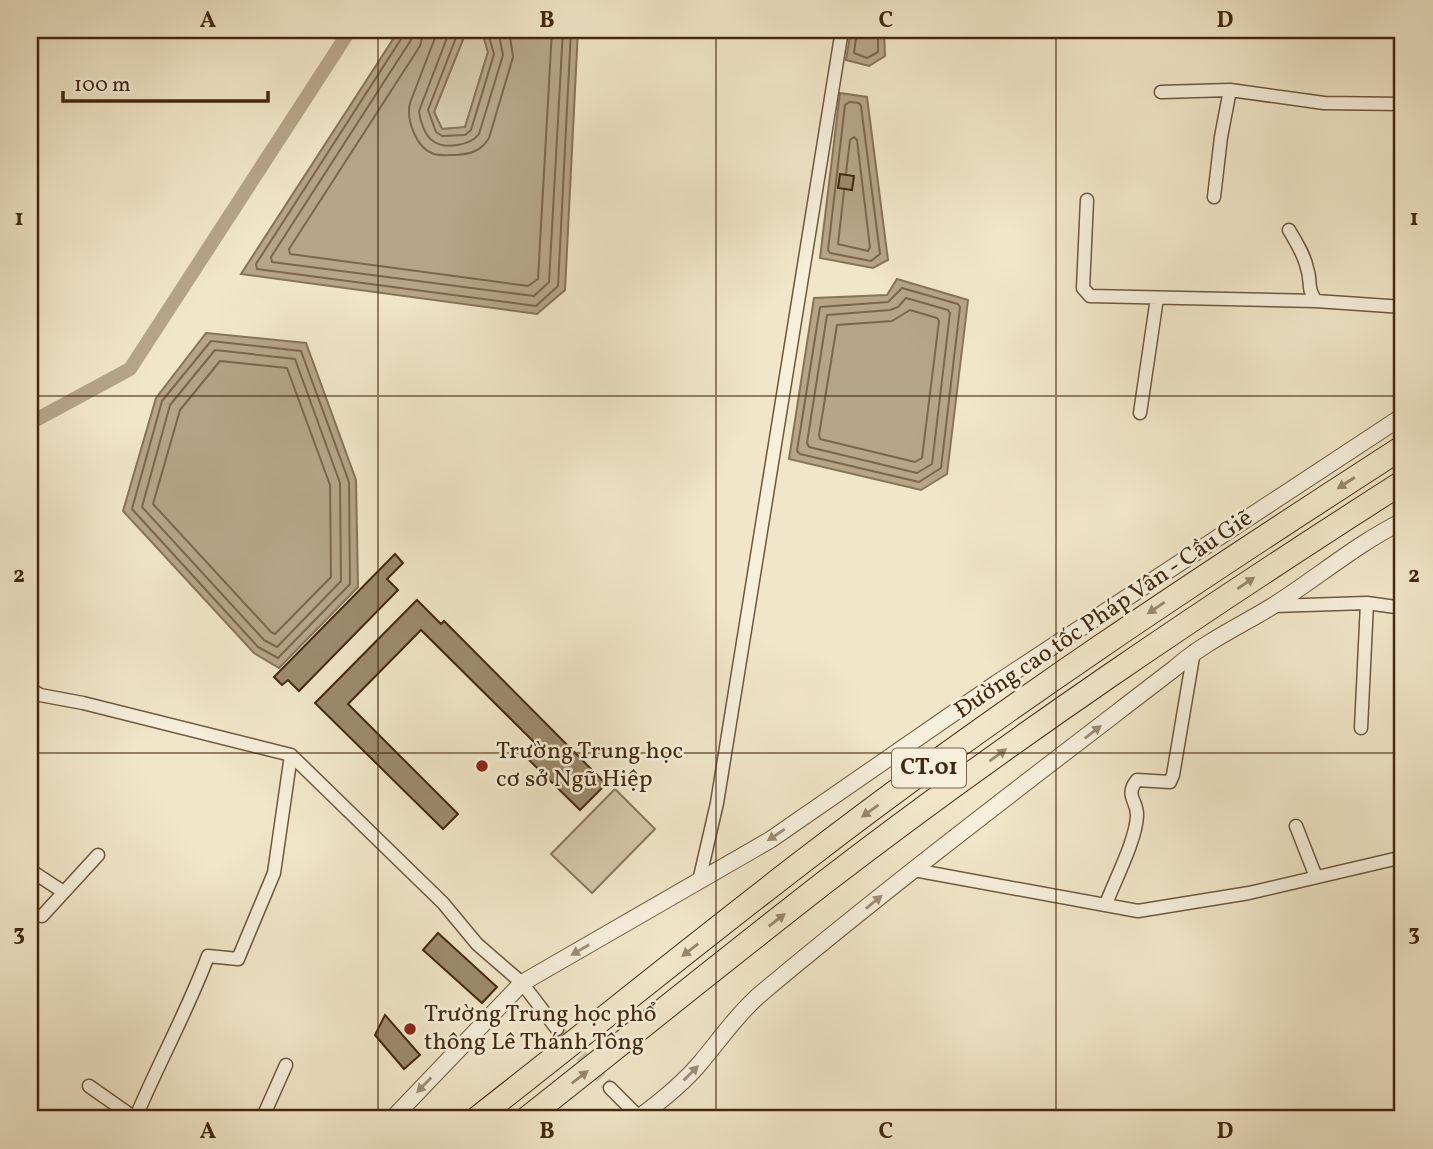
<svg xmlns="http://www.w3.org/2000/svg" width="1433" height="1149" viewBox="0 0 1433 1149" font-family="Vollkorn,serif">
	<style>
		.green { fill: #d3c6a9; stroke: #8b775c; stroke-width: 2 }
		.water { fill: #b6a589; stroke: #887358; stroke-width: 2; fill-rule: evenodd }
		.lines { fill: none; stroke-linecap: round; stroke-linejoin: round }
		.shore { stroke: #7c664c; stroke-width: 2 }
		.canal { stroke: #b6a589; stroke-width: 14 }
		.building { fill: #9d8b6f; stroke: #43280e; stroke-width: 2 }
		.minor-tunnel { stroke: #cec0a4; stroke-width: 12; stroke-dasharray: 12 6; stroke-linecap: butt }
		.minor-casing { stroke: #6e583d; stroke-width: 15 }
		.tertiary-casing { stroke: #6e583d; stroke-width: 18 }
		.motorway-casing { stroke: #43280e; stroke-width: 25 }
		.minor { stroke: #f6efdc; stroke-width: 12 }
		.tertiary { stroke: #f6efdc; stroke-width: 16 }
		.motorway { stroke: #f1e6c9; stroke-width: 23 }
		.oneway { fill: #9a876c }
		.oneway2 { fill: #9c8c75 }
		.grid { fill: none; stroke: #43280e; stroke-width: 2; stroke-opacity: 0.55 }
		.poi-dot { fill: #8f2418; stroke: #f6efdc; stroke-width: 2.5 }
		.labels { text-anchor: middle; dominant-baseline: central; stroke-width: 5; stroke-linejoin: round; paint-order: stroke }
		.shield { fill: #f6efdc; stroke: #79644c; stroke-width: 2 }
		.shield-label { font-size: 23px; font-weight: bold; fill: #43280e }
		.street-label { font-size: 24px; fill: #43280e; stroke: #f6efdc }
		.poi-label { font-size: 24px; fill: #43280e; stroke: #f6efdc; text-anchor: start }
		.neatline { fill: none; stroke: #43280e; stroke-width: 2.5 }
		.grid-label { font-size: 23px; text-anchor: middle; font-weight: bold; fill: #43280e }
	</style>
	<rect width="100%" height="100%" fill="#f1e6c9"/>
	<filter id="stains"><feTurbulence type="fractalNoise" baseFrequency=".00286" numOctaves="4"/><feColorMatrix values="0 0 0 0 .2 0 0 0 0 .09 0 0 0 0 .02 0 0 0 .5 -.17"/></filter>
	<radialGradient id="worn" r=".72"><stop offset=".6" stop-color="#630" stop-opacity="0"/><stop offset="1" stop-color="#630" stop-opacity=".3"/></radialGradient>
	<path class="green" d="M483,35L488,52L465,128L442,129L434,112L464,37Z
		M615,789L655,829L592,893L551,854Z"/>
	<path class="water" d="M399,30H578L565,290L537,314L241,274ZM483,35L488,52L465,127L442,129L434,112L464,37Z
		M851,30H884L885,56L869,66L846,60Z
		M840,93L867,97L888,260L873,268L820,258Z
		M897,279L968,300L947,474L921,490L789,459L814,298L887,295Z
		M206,333L306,343L356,480L358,587L279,668L254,653L123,511L156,398Z"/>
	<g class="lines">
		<path class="shore" d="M404,30L403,36L256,264L257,269L536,306L558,286L571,30
			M413,30L411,40L271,257L272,262L534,296L549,282L563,30
			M424,30L420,46L289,249L290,254L528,286L538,279L552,30
			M438,30L410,103C406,120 416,148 434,154C441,156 449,155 456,155C471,154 481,151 489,138L513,57L509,30
			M450,30L419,111C420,121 425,136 433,141C445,150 471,145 479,134L503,55L498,30
			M464,30L457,35L428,110L436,132L442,136L465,135L471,130L494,54L487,30
			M857,30L854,53L867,58L878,52V30
			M849,102L859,103L861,106L880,254L871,261L830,253L828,250L845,105Z
			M844,191L838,244L868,251L870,247L857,140L854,137L850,140L846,173
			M902,288L958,304L960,307L941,468L919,482L800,454L797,451L820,307L888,302Z
			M906,298L948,310L950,313L932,464L917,473L809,447L807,443L827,315L890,310L898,307Z
			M910,310L937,318L939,321L922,458L915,462L820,439L819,435L837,325L892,321Z
			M211,341L301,351L349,482L350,584L278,658L258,647L132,509L162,401Z
			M215,350L295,359L340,483L341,581L277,647L264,640L142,507L170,405Z
			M220,361L287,368L330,485L331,577L275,634L271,632L153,504L180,410Z"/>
		<path class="canal" d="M30,423L130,369L350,30"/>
	</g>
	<path class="building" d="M840,174L854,176L852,190L838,188Z
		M395,554L403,563L387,579L398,590L299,691L288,680L282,685L274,677Z
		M417,600L441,624L444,621L606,784L580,810L525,756L536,744L421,630L348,704L458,814L443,829L315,703Z
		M438,933L497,987L482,1003L423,950Z
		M385,1015L420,1055L404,1069L375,1035Z"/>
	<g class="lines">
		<path class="minor-tunnel" d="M557,1029L610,1088"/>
		<defs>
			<path id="minor" d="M1161,92L1230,90L1324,103L1403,104
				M1214,197L1221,137L1230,90
				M1087,200L1083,288L1090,296L1316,301L1403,307
				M1289,230C1296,242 1304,254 1307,268C1312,282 1306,287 1316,301
				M1140,413L1157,298
				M1273,606L1367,603L1403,608
				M30,689L40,695L83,703L291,755L443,903L477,944L522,983L557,1029
				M1361,728L1367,603
				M1296,826L1316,877
				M30,870L62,891
				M914,870L1138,911L1249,893L1403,857
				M699,881L717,803L842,30
				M1106,904C1115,880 1136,840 1137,816C1138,801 1124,796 1137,780L1170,782L1173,775L1194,651
				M42,916L98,855
				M89,1086L136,1119
				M610,1088L641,1119
				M135,1119C158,1064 187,1012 208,956L238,959L274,873L291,755
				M262,1119L286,1065"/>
			<path id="tertiary" d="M392,1119L522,983L770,840L997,683L1403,416
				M637,1119C660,1102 683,1084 701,1062C721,1038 739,1012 764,991C898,879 1037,774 1175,668C1203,643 1238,627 1271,607C1316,579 1356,544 1403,521"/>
			<path id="motorway" d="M476,1119C586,1033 695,944 806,859C998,711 1200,578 1403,447
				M526,1119C626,1040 725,960 825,882C1011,739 1206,608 1403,482"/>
		</defs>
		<use href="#minor" class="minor-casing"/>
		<use href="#tertiary" class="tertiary-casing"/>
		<use href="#motorway" class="motorway-casing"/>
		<use href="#minor" class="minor"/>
		<use href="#tertiary" class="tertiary"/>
		<use href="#motorway" class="motorway"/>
	</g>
	<defs><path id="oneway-solid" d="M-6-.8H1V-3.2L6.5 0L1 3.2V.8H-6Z" transform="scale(1.75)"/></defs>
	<g class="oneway">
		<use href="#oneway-solid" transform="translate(1346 483) rotate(147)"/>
		<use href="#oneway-solid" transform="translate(1246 583) rotate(-34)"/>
		<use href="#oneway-solid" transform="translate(1156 608) rotate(146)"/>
		<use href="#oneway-solid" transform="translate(998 755) rotate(-36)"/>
		<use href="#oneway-solid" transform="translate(870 811) rotate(144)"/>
		<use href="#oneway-solid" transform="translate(777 920) rotate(-38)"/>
		<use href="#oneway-solid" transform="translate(690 950) rotate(142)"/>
		<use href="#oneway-solid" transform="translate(580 1077) rotate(-38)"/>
	</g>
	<g class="oneway2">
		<use href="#oneway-solid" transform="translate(1093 732) rotate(-38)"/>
		<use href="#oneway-solid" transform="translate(776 835) rotate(146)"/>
		<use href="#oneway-solid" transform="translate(874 902) rotate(-39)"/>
		<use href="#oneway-solid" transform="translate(580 950) rotate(150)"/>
		<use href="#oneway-solid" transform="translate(691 1073) rotate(-45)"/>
		<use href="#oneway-solid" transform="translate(424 1085) rotate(134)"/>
	</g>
	<path class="grid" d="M378,30V1119M716,30V1119M1056,30V1119M30,396H1403M30,753H1403"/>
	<g class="poi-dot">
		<circle cx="482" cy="766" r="7"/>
		<circle cx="410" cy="1029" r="7"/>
	</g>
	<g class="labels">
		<rect class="shield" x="892" y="748.5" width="74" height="39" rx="5"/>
		<g class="shield-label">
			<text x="929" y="768">CT.01</text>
		</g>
		<g class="street-label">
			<text transform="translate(1104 615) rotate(-34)">Đường cao tốc Pháp Vân - Cầu Giẽ</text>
		</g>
		<g class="poi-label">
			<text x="496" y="752">Trường Trung học<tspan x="496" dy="28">cơ sở Ngũ Hiệp</tspan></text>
			<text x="424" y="1015">Trường Trung học phổ<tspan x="424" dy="28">thông Lê Thánh Tông</tspan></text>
		</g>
	</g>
	<rect width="1433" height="1149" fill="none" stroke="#f1e6c9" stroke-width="77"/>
	<path d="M63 91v10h205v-10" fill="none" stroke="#43280e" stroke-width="3.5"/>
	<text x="74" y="91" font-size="21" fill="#43280e" stroke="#f6efdc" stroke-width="5" paint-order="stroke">100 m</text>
	<rect x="38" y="38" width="1356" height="1072" class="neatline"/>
	<g class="grid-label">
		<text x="208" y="27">A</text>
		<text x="547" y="27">B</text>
		<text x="886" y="27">C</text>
		<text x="1225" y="27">D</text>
		<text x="19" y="225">1</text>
		<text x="1414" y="225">1</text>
		<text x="19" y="582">2</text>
		<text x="1414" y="582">2</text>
		<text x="19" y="940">3</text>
		<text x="1414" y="940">3</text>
		<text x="208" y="1138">A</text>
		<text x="547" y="1138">B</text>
		<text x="886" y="1138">C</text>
		<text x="1225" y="1138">D</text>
	</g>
	<rect width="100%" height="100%" filter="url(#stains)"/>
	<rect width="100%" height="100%" fill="url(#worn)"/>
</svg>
